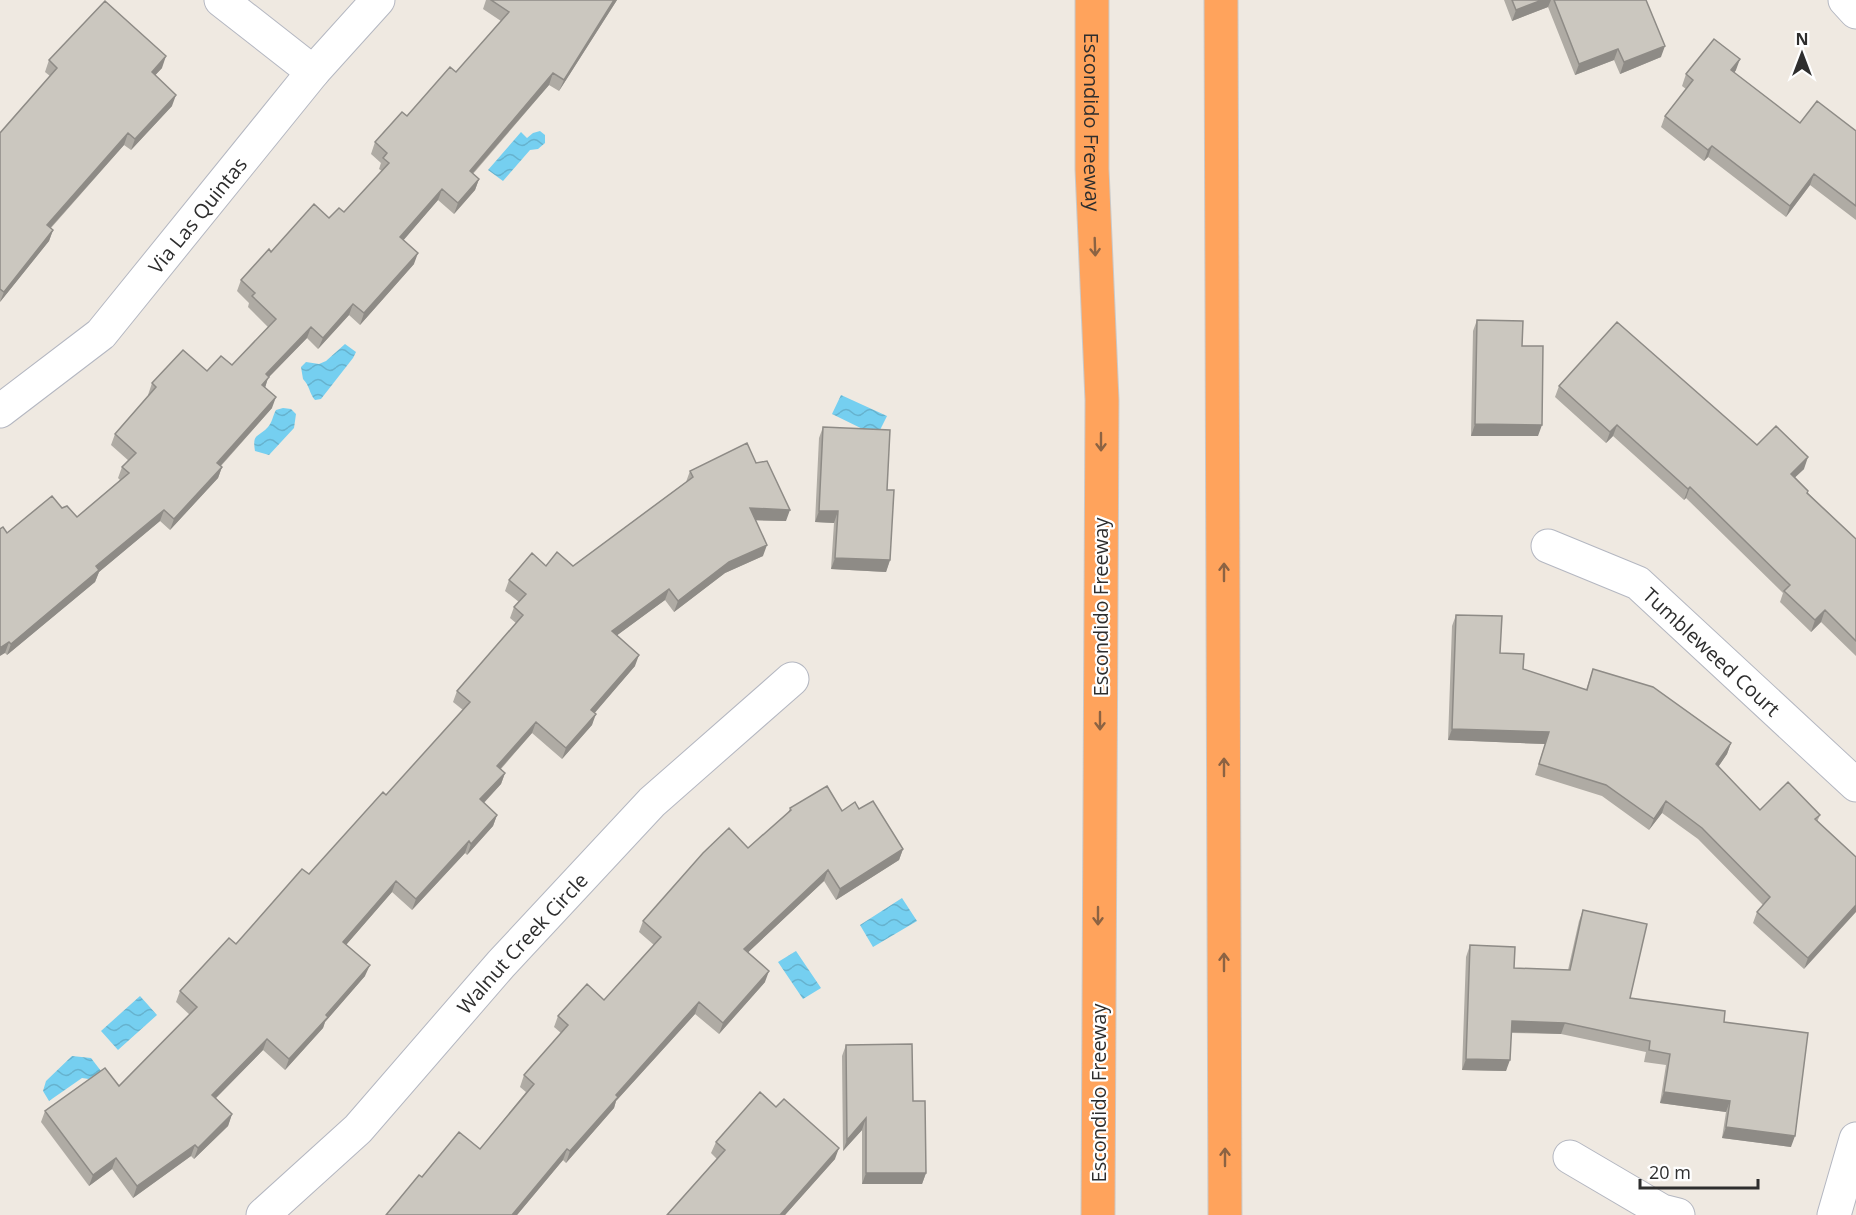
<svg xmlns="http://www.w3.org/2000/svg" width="1856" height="1215" viewBox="0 0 1856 1215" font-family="'Open Sans',sans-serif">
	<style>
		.water { fill: url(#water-waves) }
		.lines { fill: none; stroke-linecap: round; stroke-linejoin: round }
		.street-casing { stroke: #b4b7c1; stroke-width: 35 }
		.highway-casing { stroke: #c9c9c9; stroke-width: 35 }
		.street { stroke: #fff; stroke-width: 33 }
		.highway { stroke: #ffa35c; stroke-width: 33 }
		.wall { fill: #afaba4 }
		.shaded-wall { fill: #8e8b86 }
		.building { fill: #cbc7bf; stroke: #8e8b86; stroke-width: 1.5 }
		.oneway { stroke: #8c6343 }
		.labels { text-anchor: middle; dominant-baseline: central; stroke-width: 4.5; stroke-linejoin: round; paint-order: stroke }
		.street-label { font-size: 20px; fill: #2e2e2e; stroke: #fff }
	</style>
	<defs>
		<pattern id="water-waves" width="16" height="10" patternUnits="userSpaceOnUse" patternTransform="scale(1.5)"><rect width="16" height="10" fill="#75cff0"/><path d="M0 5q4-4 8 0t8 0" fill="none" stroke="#66b2ce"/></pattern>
	</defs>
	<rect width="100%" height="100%" fill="#efe9e1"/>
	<path class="water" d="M540,131L545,135V143L538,149L530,150L503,181L488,170L521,132L527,138L533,133Z
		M345,344L356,352L353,358L321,399L315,400C309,393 310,386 303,379L301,367L306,362L319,364L326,361Z
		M841,395L887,416L877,436L832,414Z
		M283,408L291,409L296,414L294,428L269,455L255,451C252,433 258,438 268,427C272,423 273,415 276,410Z
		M902,898L917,921L873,947L860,925Z
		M796,951L821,988L803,999L778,962Z
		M140,996L157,1015L118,1050L101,1031Z
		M72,1056L91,1058L101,1071L89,1079L82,1078L49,1101L43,1091L46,1081Z"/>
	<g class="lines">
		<defs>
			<g id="street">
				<path d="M221,0L313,72"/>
				<path d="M1845,0L1856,12"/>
				<path id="s1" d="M0,411L101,334L313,72L378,0"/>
				<path id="s2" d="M1548,546L1638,583L1856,785"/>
				<path d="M1570,1157L1662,1211L1678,1215"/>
				<path id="s3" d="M263,1215L358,1129L501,964L652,802L792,679"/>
				<path d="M1834,1215L1856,1139"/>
			</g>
			<g id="highway">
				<path id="s4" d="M1092,0V169L1102,400L1098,1215"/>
				<path d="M1221,0L1225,1215"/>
			</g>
		</defs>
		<use href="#street" class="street-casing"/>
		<use href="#highway" class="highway-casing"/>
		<use href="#street" class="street"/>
		<use href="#highway" class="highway"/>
	</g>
	<path class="wall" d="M486,0H617L559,91L549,85L473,174L479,179L475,190L454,214L438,200L403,240L414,264L360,325L349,315L318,349L307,338L268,378L265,387L272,408L221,466L222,467L218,478L170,530L160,521L99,572L95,582L7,655L5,653L7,533L62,508L77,517L120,480L118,478L122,467L129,461L111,445L115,434L149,395H148L152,383L207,371L232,365L268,327L248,307L249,303L237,291L241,280L271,252L329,218L344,212L382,171L379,169L381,163L371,154L375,142L407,116L456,72L501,21L483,9Z
		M1504,0H1646L1661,57L1620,74L1614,60L1575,75L1548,7L1512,21Z
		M49,60L162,68L155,75L172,106L131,150L124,145L51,228L53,230L49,241L0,302V133L50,76L45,72Z
		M1736,70L1734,73L1800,123L1856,131V220L1810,185L1786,217L1708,157L1704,161L1661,127L1665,116L1686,89L1682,86L1686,74Z
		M1477,320L1522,346L1538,436H1471L1473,331Z
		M1559,386L1757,445L1804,469L1795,477L1808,491V493L1856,539V656L1821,622L1811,632L1780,602L1783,593L1686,498L1684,500L1613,436L1606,443L1555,397Z
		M823,427L887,490L890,560L886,572L831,569L834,523L815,522L819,438Z
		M690,471L786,521L755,520L763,556L725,573L674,612L665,600L617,635L635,666L594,713L592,725L562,759L532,733L501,769L505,773L501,784L484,803L497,815L493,826L467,855L465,853L412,910L392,892L346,945L365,976L325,1022L323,1028L285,1070L263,1050L216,1098L232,1114L228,1126L194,1159L191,1156L133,1198L112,1169L89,1186L41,1122L45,1111L119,1086L190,1015L176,1002L180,991L236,944L309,874L386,795L463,710L453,702L457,691L516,623L510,618L514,607L519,602L505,591L509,580L546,566H573L686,482Z
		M1456,615L1500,653L1523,669L1586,690L1593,669L1731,743L1727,754L1718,767L1760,810L1820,815L1817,822L1856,857L1804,969L1753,923L1757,912L1763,905L1698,839L1662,813L1649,830L1602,796L1535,775L1545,744L1448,740L1452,626Z
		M790,808L842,811L859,809L903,849L899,860L836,900L824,881L748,952L765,982L719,1034L695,1014L616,1101L614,1108L566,1163L563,1160L517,1215H386L422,1177L480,1149L526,1092L520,1087L524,1075L561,1033L554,1027L558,1016L604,1000L654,945L639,932L643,921L748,848L788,813Z
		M1583,910L1630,998L1724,1022L1791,1147L1722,1138L1726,1112L1660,1103L1666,1065L1644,1062L1646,1052L1561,1034L1512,1033L1506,1071L1462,1070L1466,957L1470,945L1514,968L1568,970L1579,921Z
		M846,1045L913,1101L926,1173L922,1184H862V1130L843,1151L842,1056Z
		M716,1142L835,1159L785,1215H667L717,1159L711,1153Z"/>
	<path class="shaded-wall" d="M614,0H617L559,91L564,80Z
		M1542,0H1551L1548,7L1512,21L1516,10Z
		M1665,46L1661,57L1620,74L1624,62Z
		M1618,49L1614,60L1575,75L1579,64Z
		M166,56L162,68L148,83L152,72Z
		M1740,59L1736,70L1727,82L1731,70Z
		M553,73L549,85L465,182L470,171Z
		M176,95L172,106L131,150L135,139Z
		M128,133L124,145L43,236L47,225Z
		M1712,146L1708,157L1704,161L1708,150Z
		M1814,174L1810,185L1786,217L1790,206Z
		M479,179L475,190L454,214L458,203Z
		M442,189L438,200L396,249L400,237Z
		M53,230L49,241L0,302L4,292Z
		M418,253L414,264L360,325L364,313Z
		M353,304L349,315L318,349L323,338Z
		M311,327L307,338L268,378L265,388L258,396L266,374Z
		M276,397L272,408L213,474L217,463Z
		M1475,424L1542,425L1538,436H1471Z
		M1617,425L1613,436L1606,443L1610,432Z
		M1808,457L1804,469L1787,485L1791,474Z
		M222,467L218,478L170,530L174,519Z
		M1690,487L1686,498L1684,500L1688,489Z
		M750,508L790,510L786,521L745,520Z
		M164,510L160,521L99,572L95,582L7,655L11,644L96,566Z
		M819,511H838L834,523L815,522Z
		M767,545L763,556L725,573L674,612L678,601L729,562Z
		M835,558L890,560L886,572L831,569Z
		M669,589L665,600L608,642L612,631Z
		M1825,610L1821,622L1811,632L1815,620Z
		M9,642L5,653L0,656V648Z
		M639,655L635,666L587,722L591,710Z
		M596,714L592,725L562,759L566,748Z
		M536,722L532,733L493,777L497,766Z
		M1452,729L1549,732L1545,744L1448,740Z
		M1731,743L1727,754L1712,776L1716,764Z
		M505,773L501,784L476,811L480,799Z
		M1666,801L1662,813L1649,830L1654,819Z
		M497,815L493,826L467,855L471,844Z
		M469,841L465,853L412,910L416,899Z
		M903,849L899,860L836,900L840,889Z
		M828,870L824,881L740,960L744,949Z
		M396,881L392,892L339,953L343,942Z
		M1856,905V912L1804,969L1808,958Z
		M370,965L365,976L325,1022L323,1028L285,1070L289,1059Z
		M769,971L765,982L719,1034L723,1023Z
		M699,1002L695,1014L616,1101L614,1108L566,1163L570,1151L616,1095Z
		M1512,1021L1565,1023L1561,1034L1508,1032Z
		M267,1039L263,1050L208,1106L212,1095Z
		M1466,1059L1510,1060L1506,1071L1462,1070Z
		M1664,1092L1730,1101L1726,1112L1660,1103Z
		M232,1114L228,1126L194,1159L198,1148Z
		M866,1118L862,1130L843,1151L847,1140Z
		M1726,1127L1795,1136L1791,1147L1722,1138Z
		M195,1145L191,1156L133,1198L137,1186Z
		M839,1148L835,1159L785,1215H780Z
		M567,1149L563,1160L517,1215H512Z
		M116,1158L112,1169L89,1186L93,1175Z
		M866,1173H926L922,1184H862Z"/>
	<path class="building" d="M491,0H614L564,80L553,73L470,171L479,179L458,203L442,189L400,237L418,253L364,313L353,304L323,338L311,327L266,374L269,377L262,385L276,397L217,463L222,467L174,519L164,510L96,566L99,570L11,644L9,642L0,648V529L3,527L7,533L52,496L62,508L67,506L77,517L129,473L122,467L136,453L115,434L156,387L152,383L183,350L207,371L221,356L232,365L276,319L252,296L255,293L241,280L269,249L271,252L314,204L329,218L339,208L344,212L389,163L383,158L387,153L375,142L402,112L407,116L450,67L456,72L509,12Z
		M1512,0H1542L1516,10Z
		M1554,0H1646L1665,46L1624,62L1618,49L1579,64Z
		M105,1L166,56L152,72L176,95L135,139L128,133L47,225L53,230L4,292L0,289V133L57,68L49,60Z
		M1714,39L1740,59L1731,70L1800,123L1817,101L1856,131V206L1814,174L1790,206L1712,146L1708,150L1665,116L1693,80L1686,74Z
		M1477,320L1523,321L1522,346H1543L1542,425L1475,424Z
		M1617,322L1757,445L1776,426L1808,457L1791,474L1808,491L1807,493L1856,539V641L1825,610L1815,620L1784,591L1790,585L1690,487L1688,489L1617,425L1610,432L1559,386Z
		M823,427L890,430L887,490H894L890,560L835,558L838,511H819Z
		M747,443L756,463L767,461L790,510L750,508L767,545L729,562L678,601L669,589L612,631L639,655L591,710L596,714L566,748L536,722L497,766L505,773L480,799L497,815L471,844L469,841L416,899L396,881L343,942L370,965L326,1015L328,1017L289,1059L267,1039L212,1095L232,1114L198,1148L195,1145L137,1186L116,1158L93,1175L45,1111L105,1068L119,1086L197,1007L180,991L229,938L236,944L302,869L309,874L383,792L386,795L470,702L457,691L523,615L514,607L526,594L509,580L532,553L546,566L557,552L573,566L693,477L690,471Z
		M1456,615L1502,616L1500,653L1524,654L1523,669L1587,690L1593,669L1653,687L1731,743L1716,764L1760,810L1788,782L1820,815L1815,819L1856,857V905L1808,958L1757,912L1770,897L1702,828L1666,801L1654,819L1606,785L1539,764L1549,732L1452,729Z
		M827,786L842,811L855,802L859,809L873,801L903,849L840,889L828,870L744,949L769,971L723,1023L699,1002L616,1095L618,1097L570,1151L567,1149L512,1215H386L419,1175L422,1177L459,1132L480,1149L534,1084L524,1075L568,1025L558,1016L587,984L604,1000L661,937L643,921L703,853L729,828L748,848L791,810L790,808Z
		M1583,910L1647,924L1630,998L1725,1011L1724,1022L1808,1033L1795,1136L1726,1127L1730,1101L1664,1092L1670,1054L1649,1050L1650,1041L1565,1023L1512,1021L1510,1060L1466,1059L1470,945L1515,947L1514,968L1570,970Z
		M912,1044L913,1101H925L926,1173H866V1118L847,1140L846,1045Z
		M760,1092L776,1107L784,1099L839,1148L780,1215H667L725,1150L716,1142Z"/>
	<defs><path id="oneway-shaft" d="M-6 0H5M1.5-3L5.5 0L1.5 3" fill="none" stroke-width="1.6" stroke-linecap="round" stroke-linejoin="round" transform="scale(1.5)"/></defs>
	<g class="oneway">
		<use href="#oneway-shaft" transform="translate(1095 247) rotate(88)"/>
		<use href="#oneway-shaft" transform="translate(1101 442) rotate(90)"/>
		<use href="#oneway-shaft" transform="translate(1224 572) rotate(-90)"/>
		<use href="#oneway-shaft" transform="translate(1100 721) rotate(90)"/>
		<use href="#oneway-shaft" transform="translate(1224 767) rotate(-90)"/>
		<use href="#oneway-shaft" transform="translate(1098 916) rotate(90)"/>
		<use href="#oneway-shaft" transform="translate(1224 962) rotate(-90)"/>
		<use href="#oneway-shaft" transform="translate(1225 1157) rotate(-90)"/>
	</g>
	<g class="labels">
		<g class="street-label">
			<text stroke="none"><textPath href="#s4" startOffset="122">Escondido Freeway</textPath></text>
			<text stroke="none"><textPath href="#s1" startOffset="280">Via Las Quintas</textPath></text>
			<text transform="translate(1100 607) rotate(-90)">Escondido Freeway</text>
			<text stroke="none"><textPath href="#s2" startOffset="198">Tumbleweed Court</textPath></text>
			<text stroke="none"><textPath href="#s3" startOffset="376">Walnut Creek Circle</textPath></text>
			<text transform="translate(1098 1093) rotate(-90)">Escondido Freeway</text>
		</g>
	</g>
	<g transform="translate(1802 54)" stroke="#ffffff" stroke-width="4.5" paint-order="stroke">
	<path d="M0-4.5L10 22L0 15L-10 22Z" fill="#2e2e2e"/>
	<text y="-9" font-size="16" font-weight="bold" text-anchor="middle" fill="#2e2e2e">N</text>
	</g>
	<path d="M1640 1179v9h118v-9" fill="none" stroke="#2e2e2e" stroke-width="3"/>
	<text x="1649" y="1179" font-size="18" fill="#2e2e2e" stroke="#ffffff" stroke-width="4.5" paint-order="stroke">20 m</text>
</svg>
